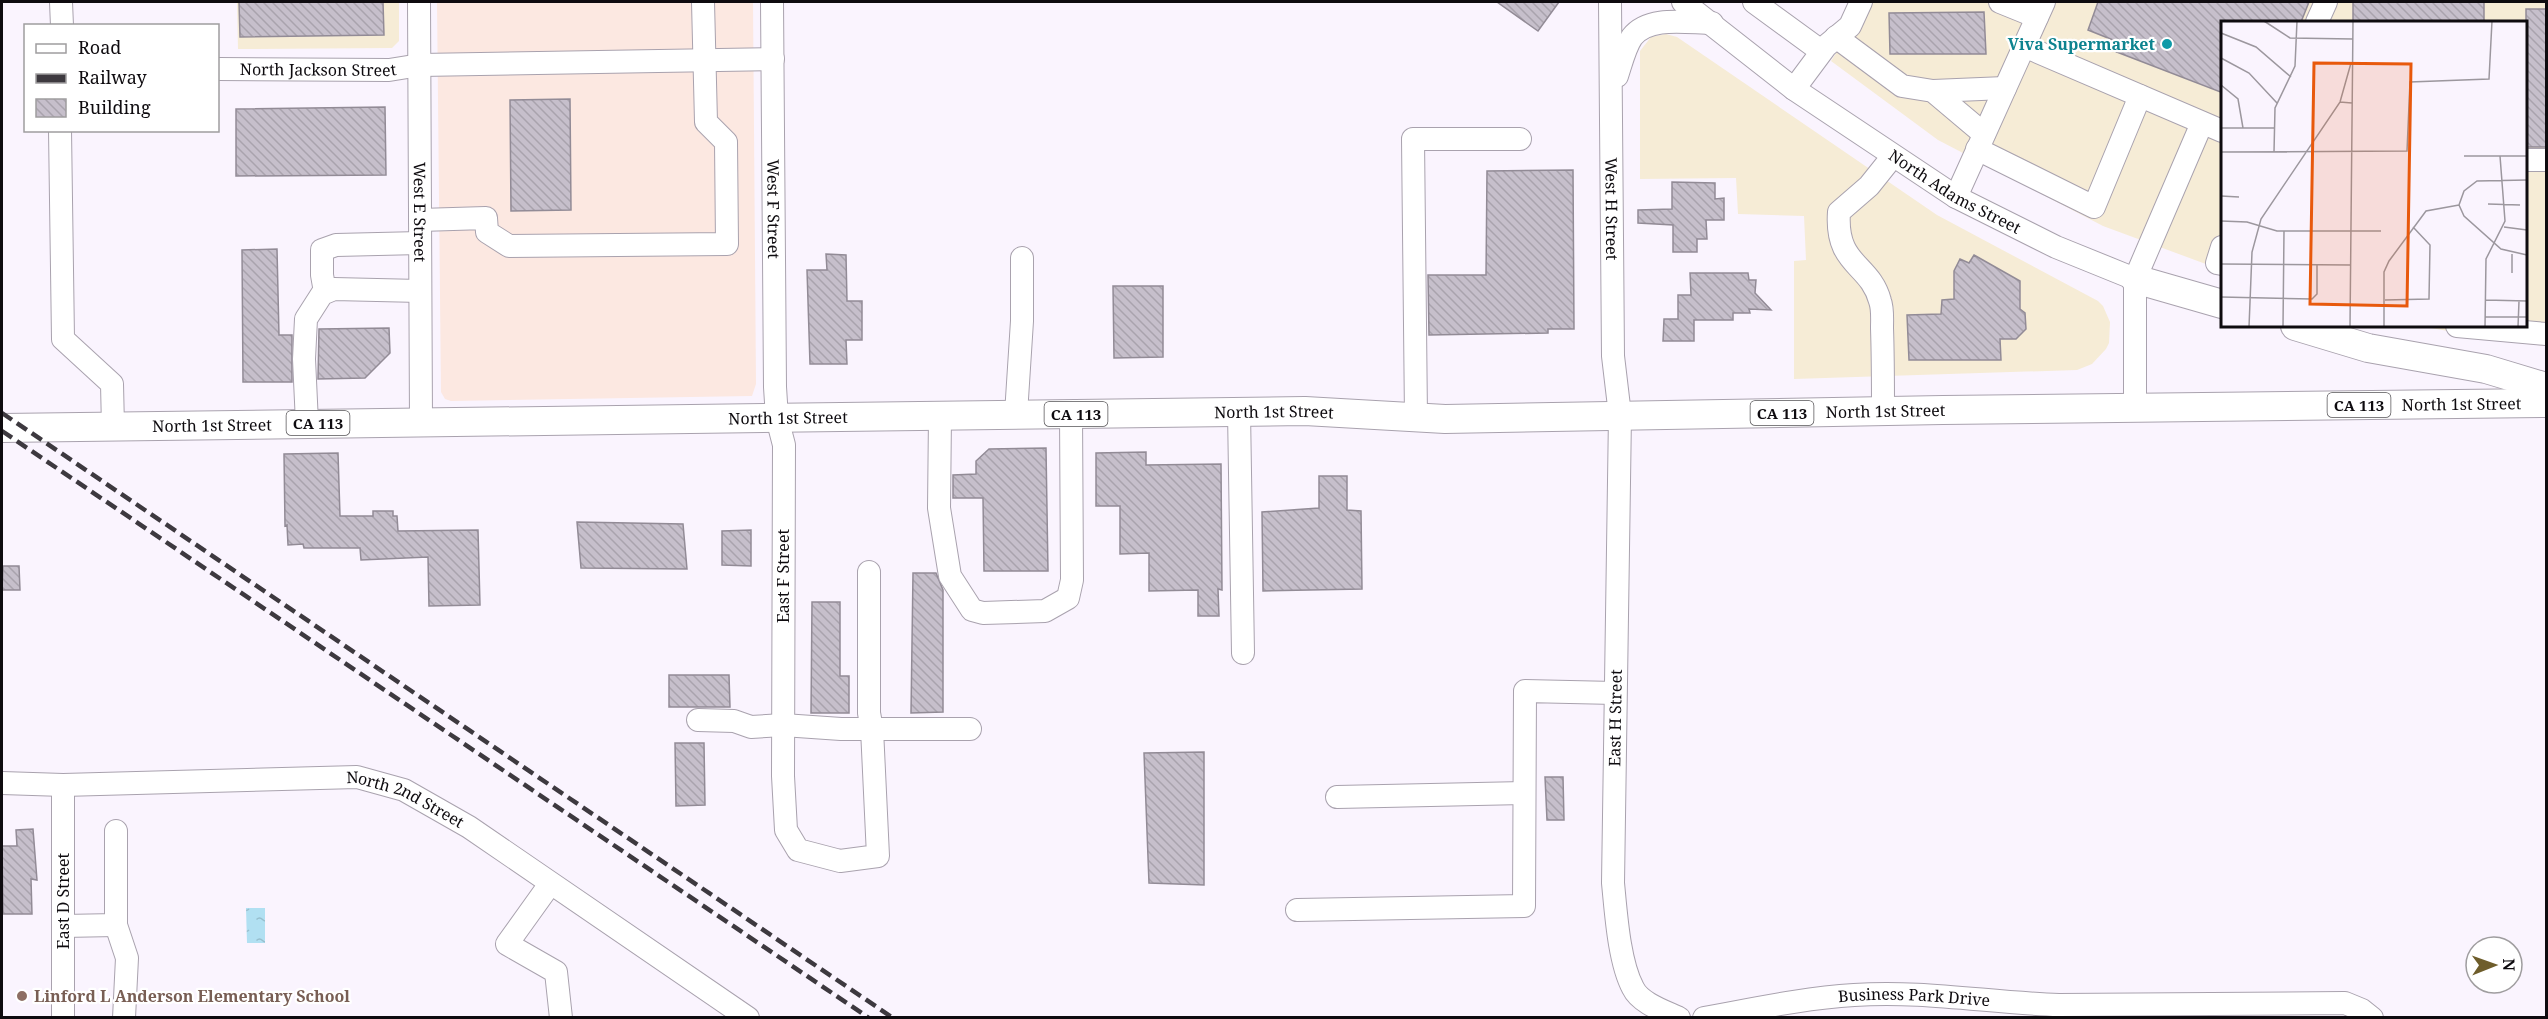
<svg xmlns="http://www.w3.org/2000/svg" width="2548" height="1019" viewBox="0 0 2548 1019" font-family="'Noto Serif',serif">
	<style>
		.commercial { fill: #f6ecd6 }
		.industrial { fill: #fce8e1 }
		.water { fill: url(#water-ripples) }
		.building { fill: url(#building-back-hatch); stroke: #928b96; stroke-width: 1.5 }
		.lines { fill: none; stroke-linecap: round; stroke-linejoin: round }
		.minor-casing { stroke: #a9a2ae; stroke-width: 24 }
		.major-casing { stroke: #a9a2ae; stroke-width: 30 }
		.minor { stroke: #fff; stroke-width: 22 }
		.major { stroke: #fff; stroke-width: 28 }
		.rail { stroke: #3d393f; stroke-width: 4.5; stroke-dasharray: 12 6; stroke-linecap: butt }
		.culture-dot { fill: #0f9aa8; stroke: #fff; stroke-width: 2 }
		.education-dot { fill: #8d6e63; stroke: #fff; stroke-width: 2 }
		.labels { text-anchor: middle; dominant-baseline: central; stroke-width: 4.5; stroke-linejoin: round; paint-order: stroke }
		.shield { fill: #fff; stroke: #565457; stroke-width: 1.5 }
		.shield-label { font-size: 15px; font-weight: bold; fill: #0e0b0f }
		.culture-label { font-size: 16px; font-weight: bold; fill: #0d838f; stroke: #fff; text-anchor: end }
		.street-label { font-size: 16px; fill: #0e0b0f; stroke: #fff }
		.education-label { font-size: 16px; font-weight: bold; fill: #785e54; stroke: #fff; text-anchor: start }
		.inset-road { fill: none; stroke: #9c979e; stroke-width: 1.5 }
		.view { fill: #e8590c; fill-opacity: 0.15; stroke: #e8590c; stroke-width: 3 }
		.inset-edge { fill: none; stroke: #0e0b0f; stroke-width: 3 }
	</style>
	<defs>
		<pattern id="water-ripples" width="26" height="14" patternUnits="userSpaceOnUse" patternTransform="scale(1.5)"><rect width="26" height="14" fill="#b1e0f2"/><path d="M2 4q2-2 4 0t4 0M15 11q2-2 4 0t4 0" fill="none" stroke="#97bfce"/></pattern>
		<pattern id="building-back-hatch" width="6" height="6" patternUnits="userSpaceOnUse" patternTransform="scale(1.5)"><rect width="6" height="6" fill="#c6bfcb"/><path d="M-1 5l2 2M0 0l6 6M5-1l2 2" fill="none" stroke="#a9a3ad"/></pattern>
	</defs>
	<rect width="100%" height="100%" fill="#faf4fe"/>
	<path class="commercial" d="M237,2H399V41L392,48L238,49Z
		M1869,2H2546V346L2509,342L2420,326H2526V22H2222V270L2103,226L1938,140L1831,61Z
		M1666,34L1677,37L1937,215L2098,301L2103,306L2110,322L2109,343L2106,349L2092,364L2077,370L1794,379V261L1806,260L1804,216L1738,214L1736,178L1640,179V51L1651,37Z"/>
	<path class="industrial" d="M437,2H753L756,384L752,396L451,401L445,399L441,392Z"/>
	<path class="water" d="M246,908H265V943H247Z"/>
	<path class="building" d="M239,2H383L384,35L240,37Z
		M1497,2H1559L1538,31Z
		M2098,2H2309L2301,22H2223V93L2109,49L2113,40L2088,30Z
		M2353,2H2484V22H2353Z
		M2526,9H2547V147H2526Z
		M1984,12L1986,54H1890L1889,13Z
		M570,99L571,210L511,211L510,100Z
		M385,107L386,175L236,176V109Z
		M1573,170L1574,329H1548V333L1429,335L1428,275H1486L1487,171Z
		M1672,182L1715,183V199L1724,198V220H1706L1707,239H1697V252H1673V225L1638,223V210L1672,209Z
		M277,249L279,335H292V382H243L242,250Z
		M826,254L846,255L847,301H862V340H846L847,364H810L807,270H827Z
		M1974,255L2020,281V309L2025,313L2026,329L2016,339H2000L2001,360H1909L1907,315L1941,314L1942,300L1954,299V271L1960,259L1969,263Z
		M1690,273H1748L1749,280H1756L1755,293L1771,310L1749,309L1750,313H1733V320H1694V341H1663L1664,319H1678V295H1691Z
		M1113,286H1163V357L1114,358Z
		M389,328L390,353L365,378L318,379L319,329Z
		M1046,448L1048,571H984L983,498H953V475L976,474V461L989,449Z
		M1146,452V465L1221,464L1222,590L1218,589L1219,616H1198V590L1149,591V553L1120,554V506H1096V453Z
		M338,453L340,516H373V511H393V516H397L398,531L478,530L480,605L429,606L428,557L361,560L360,548H304L303,544L288,545L287,525L285,526L284,454Z
		M1319,476H1347V510L1361,511L1362,589L1263,591L1262,512L1319,508Z
		M577,522L683,524L687,569L581,568Z
		M751,530V566L722,565V531Z
		M3,566H19L20,590H2Z
		M913,573H936L943,590V712L911,713Z
		M812,602H840V676H849V713H811Z
		M669,675H729L730,707H669Z
		M675,743H704L705,805L676,806Z
		M1204,752V885L1149,883L1144,753Z
		M1545,777H1563L1564,820H1547Z
		M33,829L37,880L31,879L32,914H3L2,846H17L16,830Z"/>
	<g class="lines">
		<defs>
			<g id="minor">
				<path d="M61,2L62,26"/>
				<path id="s1" d="M419,2L421,421"/>
				<path id="s2" d="M772,2L775,387L777,418L784,445L783,776L786,830L798,850L840,861L878,856L872,729L869,713V572"/>
				<path id="s3" d="M1610,2L1613,356L1620,415L1613,883C1616,913 1619,962 1633,988C1640,1003 1664,1011 1679,1018"/>
				<path id="s4" d="M1683,2L1794,89L1956,197L2056,247L2135,279"/>
				<path d="M1754,2L1821,51"/>
				<path d="M2000,2L2037,17"/>
				<path d="M2317,22L2326,2"/>
				<path d="M1836,37L1902,86L1933,91L1984,134"/>
				<path d="M2024,46L2222,131"/>
				<path id="s5" d="M218,69L389,70L420,65L773,59"/>
				<path d="M1617,76C1621,64 1625,47 1632,37C1649,15 1688,23 1712,23"/>
				<path d="M1794,89L1826,46L1850,26L1861,2"/>
				<path d="M1933,91L2005,88"/>
				<path d="M60,130L63,339L112,384L113,427"/>
				<path d="M1977,149L2094,207L2140,96"/>
				<path d="M2526,160H2546"/>
				<path d="M1956,197L2044,2"/>
				<path d="M420,220L486,218L487,232L509,246L727,244L726,142L706,122L703,2"/>
				<path d="M2222,247L2217,263L2222,264"/>
				<path d="M325,292L322,275V250L336,245L420,243"/>
				<path d="M2457,326L2546,334"/>
				<path d="M2135,409V279L2202,123"/>
				<path d="M1883,411C1883,384 1883,356 1882,328C1882,320 1883,309 1880,301C1870,263 1835,266 1839,212L1869,186L1893,156"/>
				<path d="M1239,412L1243,653"/>
				<path d="M1016,414L1022,321V258"/>
				<path d="M940,416L939,508L950,576L972,610L983,613L1045,611L1068,598L1072,580L1071,414"/>
				<path d="M1416,417L1413,139H1520"/>
				<path d="M307,423L304,359L306,319L322,294L334,289L420,291"/>
				<path d="M698,720L734,721L751,727L783,725L841,729H970"/>
				<path id="s6" d="M2,783L63,785L357,777L404,790L469,827L748,1018"/>
				<path d="M63,785V1018"/>
				<path d="M1337,797L1524,793"/>
				<path d="M550,884L507,944L556,972L561,1018"/>
				<path d="M1297,910L1524,906L1525,691L1615,693"/>
				<path d="M116,925L127,958L124,1018"/>
				<path d="M63,926L116,925V831"/>
				<path id="s7" d="M1704,1018C1754,1009 1804,998 1854,995C1922,990 1991,1003 2059,1005L2345,1003L2362,1010L2372,1018"/>
			</g>
			<g id="major">
				<path d="M2135,279L2222,304"/>
				<path d="M2295,326L2368,348L2486,369L2546,387"/>
				<path id="s8" d="M2,428L1305,411L1445,419L1943,410L2546,403"/>
			</g>
		</defs>
		<use href="#minor" class="minor-casing"/>
		<use href="#major" class="major-casing"/>
		<use href="#minor" class="minor"/>
		<use href="#major" class="major"/>
		<path class="rail" d="M2,413L893,1018
			M2,431L869,1018"/>
	</g>
	<circle class="culture-dot" cx="2167" cy="44" r="6"/>
	<circle class="education-dot" cx="22" cy="996" r="6"/>
	<g class="labels">
		<g class="shield">
			<rect x="2327.5" y="393" width="63" height="24" rx="4.5"/>
			<rect x="1750.5" y="401" width="63" height="24" rx="4.5"/>
			<rect x="1044.5" y="402" width="63" height="24" rx="4.5"/>
			<rect x="286.5" y="411" width="63" height="24" rx="4.5"/>
		</g>
		<g class="shield-label">
			<text x="2359" y="405">CA 113</text>
			<text x="1782" y="413">CA 113</text>
			<text x="1076" y="414">CA 113</text>
			<text x="318" y="423">CA 113</text>
		</g>
		<g class="culture-label">
			<text x="2155" y="44">Viva Supermarket</text>
		</g>
		<g class="street-label">
			<text stroke="none"><textPath href="#s5" startOffset="100">North Jackson Street</textPath></text>
			<text stroke="none"><textPath href="#s4" startOffset="332">North Adams Street</textPath></text>
			<text stroke="none"><textPath href="#s3" startOffset="207">West H Street</textPath></text>
			<text stroke="none"><textPath href="#s2" startOffset="207">West F Street</textPath></text>
			<text stroke="none"><textPath href="#s1" startOffset="210">West E Street</textPath></text>
			<text stroke="none"><textPath href="#s8" startOffset="2460">North 1st Street</textPath></text>
			<text stroke="none"><textPath href="#s8" startOffset="1884">North 1st Street</textPath></text>
			<text stroke="none"><textPath href="#s8" startOffset="1272">North 1st Street</textPath></text>
			<text stroke="none"><textPath href="#s8" startOffset="786">North 1st Street</textPath></text>
			<text stroke="none"><textPath href="#s8" startOffset="210">North 1st Street</textPath></text>
			<text transform="translate(783 576) rotate(-90)">East F Street</text>
			<text transform="translate(1615 718) rotate(-89)">East H Street</text>
			<text stroke="none"><textPath href="#s6" startOffset="408">North 2nd Street</textPath></text>
			<text transform="translate(63 901) rotate(-90)">East D Street</text>
			<text stroke="none"><textPath href="#s7" startOffset="212">Business Park Drive</textPath></text>
		</g>
		<g class="education-label">
			<text x="34" y="996">Linford L Anderson Elementary School</text>
		</g>
	</g>
	<g transform="translate(2221 21)">
		<rect width="306" height="306" fill="#faf4fe"/>
		<path class="inset-road" d="M43,0L69,17L132,18M0,12L35,26L70,56M0,37L28,52L56,82M0,64L17,78L22,107M119,81L130,42M0,107H53M0,131L186,130L189,61L268,58L271,0M53,131L54,87L74,45L76,0M243,135H306M306,159L256,160L243,170L238,184L243,195L280,228L306,234M0,175L18,176M267,183L299,184M0,200L26,201L56,210H160M283,206L306,209M0,243L130,244M291,252V233M0,276L91,278L96,273V244M164,279L208,278L209,224L192,206M264,279L306,280M264,296H306M28,306L31,231L40,198L119,81L131,82M62,306L63,210M129,306L132,0M163,306V251L168,240L205,190L238,184M264,306L265,238L284,200L279,135M297,306L298,280"/>
		<path class="view" d="M93,42L190,43L186,285L89,283Z"/>
		<rect width="306" height="306" class="inset-edge"/>
	</g>
	<rect width="2548" height="1019" fill="none" stroke="#0e0b0f" stroke-width="6"/>
	<rect x="24" y="24" width="195" height="108" fill="#ffffff" stroke="#9f9d9f" stroke-width="1.5"/>
	<rect x="36" y="44" width="30" height="9" fill="#ffffff" stroke="#9f9d9f" stroke-width="1.5"/>
	<text x="78" y="54" font-size="18" fill="#0e0b0f">Road</text>
	<rect x="36" y="74" width="30" height="9" fill="#3d393f" stroke="#9f9d9f" stroke-width="1.5"/>
	<text x="78" y="84" font-size="18" fill="#0e0b0f">Railway</text>
	<rect x="36" y="99" width="30" height="18" fill="url(#building-back-hatch)" stroke="#9f9d9f" stroke-width="1.5"/>
	<text x="78" y="114" font-size="18" fill="#0e0b0f">Building</text>
	<g transform="translate(2494 965) rotate(89)"><circle r="28" fill="#ffffff" stroke="#9f9d9f" stroke-width="1.5"/>
	<path d="M0-4.5L10 22L0 15L-10 22Z" fill="#6e5d2b"/>
	<text y="-9" font-size="16" font-weight="bold" text-anchor="middle" fill="#0e0b0f">N</text>
	</g>
</svg>
